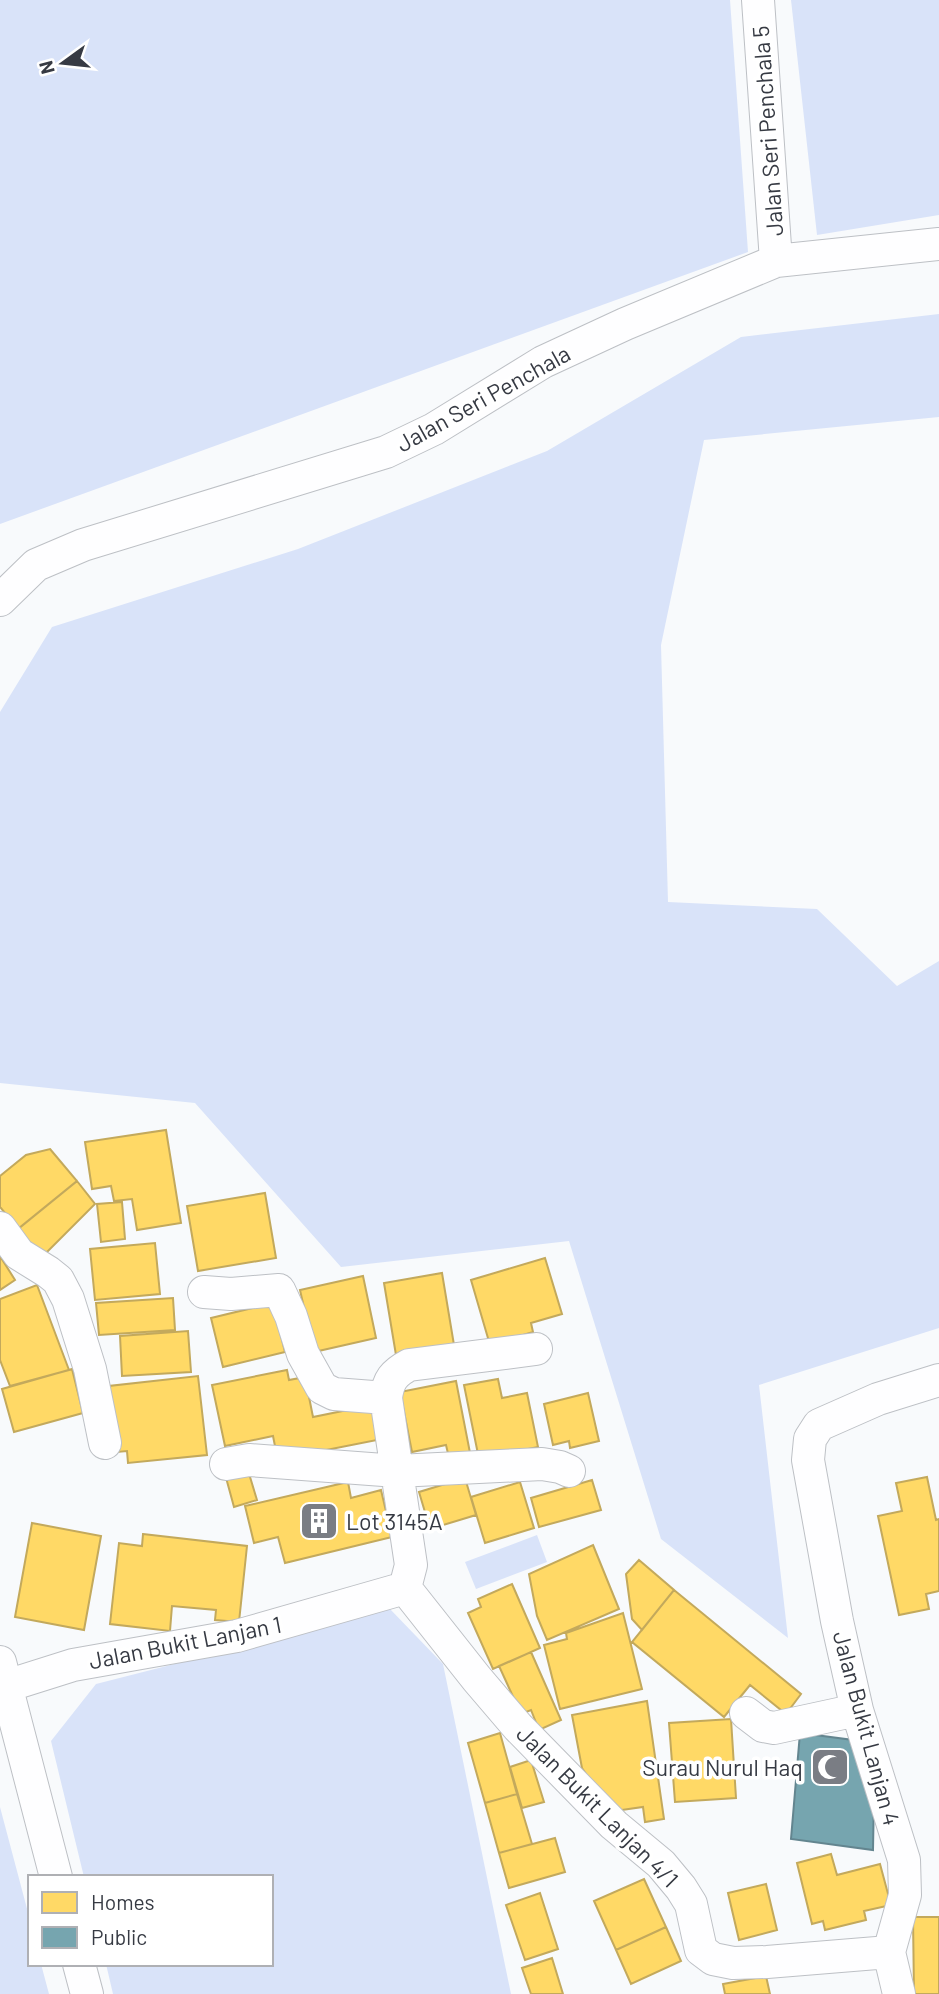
<svg xmlns="http://www.w3.org/2000/svg" width="939" height="1994" viewBox="0 0 939 1994" font-family="Barlow,sans-serif">
	<style>
		.green { fill: #d9e3f9 }
		.homes { fill: #ffd966; stroke: #c3a95c; stroke-width: 2 }
		.public { fill: #76a5af; stroke: #63858f; stroke-width: 2 }
		.lines { fill: none; stroke-linecap: round; stroke-linejoin: round }
		.minor-casing { stroke: #bdc0c5; stroke-width: 34 }
		.minor { stroke: #fefeff; stroke-width: 32 }
		.labels { text-anchor: middle; dominant-baseline: central; stroke-width: 7; stroke-linejoin: round; paint-order: stroke }
		.street-label { font-size: 23px; fill: #363a43; stroke: #fff }
		.poi-label { font-size: 23px; fill: #363a43; stroke: #fff; text-anchor: start }
	</style>
	<rect width="100%" height="100%" fill="#f8fafc"/>
	<path class="green" d="M0,0H730L748,252L0,524Z
		M791,0H939V215L817,235Z
		M939,314V417L704,440L661,645L668,902L817,909L897,986L939,961V1328L759,1385L788,1638L661,1539L569,1241L341,1267L195,1103L0,1083V712L52,627L298,549L547,451L741,337Z
		M537,1535L547,1562L476,1589L465,1562Z
		M390,1609L443,1664L511,1994H113L106,1964H271V1877H84L51,1741L96,1684Z
		M0,1807L30,1920V1964H41L49,1994H0Z"/>
	<path class="homes" d="M166,1130L181,1223L137,1230L132,1199L114,1201L111,1186L92,1189L85,1142Z
		M50,1149L77,1181L18,1229L0,1207V1176L26,1155Z
		M77,1181L95,1204L41,1258L18,1229Z
		M265,1193L276,1258L198,1271L187,1206Z
		M122,1202L125,1239L101,1242L97,1204Z
		M155,1243L160,1294L95,1300L90,1249Z
		M0,1256L15,1280L0,1290Z
		M545,1258L562,1314L531,1323L533,1332L490,1345L471,1280Z
		M442,1273L454,1345L396,1355L384,1283Z
		M363,1276L376,1338L314,1352L300,1290Z
		M37,1285L69,1370L10,1386L0,1360V1299Z
		M173,1298L175,1330L99,1335L96,1303Z
		M273,1303L285,1352L223,1367L211,1318Z
		M188,1331L191,1372L122,1376L120,1336Z
		M72,1369L83,1413L14,1432L2,1389Z
		M287,1370L289,1380L305,1377L313,1417L372,1405L377,1440L311,1453L276,1451L273,1436L225,1446L212,1385Z
		M198,1376L207,1455L128,1463L127,1451L117,1452L109,1386Z
		M498,1379L502,1398L527,1393L538,1447L479,1459L464,1385Z
		M456,1381L471,1458L450,1462L446,1445L412,1452L400,1392Z
		M588,1393L599,1441L570,1448L569,1441L553,1445L544,1404Z
		M247,1467L257,1500L234,1507L225,1474Z
		M927,1477L936,1520L939,1519V1591L926,1594L929,1609L899,1615L878,1516L902,1511L896,1483Z
		M465,1478L476,1515L430,1529L419,1492Z
		M592,1480L601,1510L539,1527L531,1498Z
		M348,1482L351,1498L381,1490L392,1537L285,1563L278,1537L254,1543L245,1506Z
		M520,1482L534,1528L485,1543L471,1497Z
		M32,1523L101,1536L84,1630L15,1617Z
		M143,1534L247,1546L239,1622L215,1620L216,1610L172,1606L170,1631L110,1624L119,1543L142,1546Z
		M593,1545L619,1609L547,1640L537,1616L529,1574Z
		M639,1560L674,1590L642,1630L632,1619L626,1574Z
		M512,1584L540,1648L493,1669L468,1613L481,1607L478,1599Z
		M674,1590L801,1694L786,1714L750,1685L724,1717L632,1642Z
		M623,1613L642,1689L560,1709L544,1645L567,1639L566,1633Z
		M531,1652L561,1720L539,1730L531,1710L521,1714L499,1666Z
		M647,1701L664,1819L645,1822L643,1807L615,1811L594,1786L582,1768L572,1715Z
		M731,1719L736,1798L675,1802L669,1723Z
		M500,1733L517,1794L485,1803L468,1743Z
		M531,1760L544,1802L522,1808L510,1767Z
		M517,1794L532,1844L499,1853L485,1803Z
		M555,1838L565,1872L509,1888L499,1853Z
		M831,1854L837,1875L880,1864L891,1905L864,1911L866,1920L825,1930L823,1921L812,1924L797,1863Z
		M644,1879L666,1927L616,1950L594,1901Z
		M766,1884L777,1930L739,1940L728,1893Z
		M540,1893L558,1949L525,1960L506,1905Z
		M913,1917H939V1994H914Z
		M666,1927L681,1961L631,1984L616,1950Z
		M552,1958L563,1994H531L522,1968Z
		M766,1976L770,1994H725L723,1984Z"/>
	<path class="public" d="M800,1733L853,1740L874,1794L873,1850L791,1839Z"/>
	<g class="lines">
		<defs>
			<path id="minor" d="M758,0L776,261
				M0,600L36,565L83,545L386,452L434,429L543,362L625,324L776,261L939,244
				M0,1228L19,1254L48,1272L58,1280L68,1299L90,1369L105,1443
				M204,1292L231,1294L279,1290L291,1316L303,1354L322,1388L334,1394L386,1398
				M226,1464L249,1460L397,1471L542,1464L560,1467L569,1471
				M405,1588L477,1679L518,1727L614,1825L661,1864L681,1888L691,1904L701,1950L713,1959L733,1963L767,1962L889,1952
				M405,1588L411,1565L386,1398C388,1380 394,1373 409,1365L536,1349
				M0,1662L56,1877
				M0,1688L73,1665L237,1636L405,1588
				M746,1713L763,1726L774,1728L857,1710
				M79,1964L87,1994
				M899,1994L889,1952L905,1895L904,1860L857,1710L837,1621L808,1460L810,1439L819,1425L878,1399L939,1380"/>
		</defs>
		<use href="#minor" class="minor-casing"/>
		<use href="#minor" class="minor"/>
	</g>
	<defs>
		<symbol id="building-square" viewBox="-11 -11 22 22"><rect x="-9" y="-9" width="18" height="18" rx="4" fill="#7a7d84" stroke="#fff"/><path d="M-4-6H4V6H1V3H-1V6H-4ZM-2.5-4.3h1.7v1.8h-1.7ZM.8-4.3h1.7v1.8H.8ZM-2.5-1h1.7V.8h-1.7ZM.8-1h1.7V.8H.8Z" fill="#fff"/></symbol>
		<symbol id="mosque-square" viewBox="-11 -11 22 22"><rect x="-9" y="-9" width="18" height="18" rx="4" fill="#7a7d84" stroke="#fff"/><path d="M3.5-4.9A6 6 0 1 0 3.5 4.9A5 5 0 1 1 3.5-4.9Z" fill="#fff"/></symbol>
	</defs>
	<g fill-rule="evenodd">
		<use href="#building-square" x="297" y="1499" width="44" height="44"/>
		<use href="#mosque-square" x="808" y="1745" width="44" height="44"/>
	</g>
	<g class="labels">
		<g class="street-label">
			<text transform="translate(767 131) rotate(-94)">Jalan Seri Penchala 5</text>
			<text transform="translate(483 398) rotate(-29)">Jalan Seri Penchala</text>
			<text transform="translate(185 1642) rotate(-11)">Jalan Bukit Lanjan 1</text>
			<text transform="translate(867 1728) rotate(75)">Jalan Bukit Lanjan 4</text>
			<text transform="translate(598 1806) rotate(45)">Jalan Bukit Lanjan 4/1</text>
		</g>
		<g class="poi-label">
			<text x="346" y="1521">Lot 3145A</text>
			<text x="803" y="1767" text-anchor="end">Surau Nurul Haq</text>
		</g>
	</g>
	<rect x="28" y="1875" width="245" height="91" fill="#ffffff" stroke="#afb0b4" stroke-width="2"/>
	<rect x="42" y="1892" width="35" height="21" fill="#ffd966" stroke="#afb0b4" stroke-width="2"/>
	<text x="91" y="1910" font-size="21" fill="#363a43">Homes</text>
	<rect x="42" y="1927" width="35" height="21" fill="#76a5af" stroke="#afb0b4" stroke-width="2"/>
	<text x="91" y="1945" font-size="21" fill="#363a43">Public</text>
	<g transform="translate(63 63) rotate(255)" stroke="#ffffff" stroke-width="5" paint-order="stroke">
	<path d="M0-5L12 26L0 18L-12 26Z" fill="#363a43"/>
	<text y="-10" font-size="19" font-weight="bold" text-anchor="middle" fill="#363a43">N</text>
	</g>
</svg>
